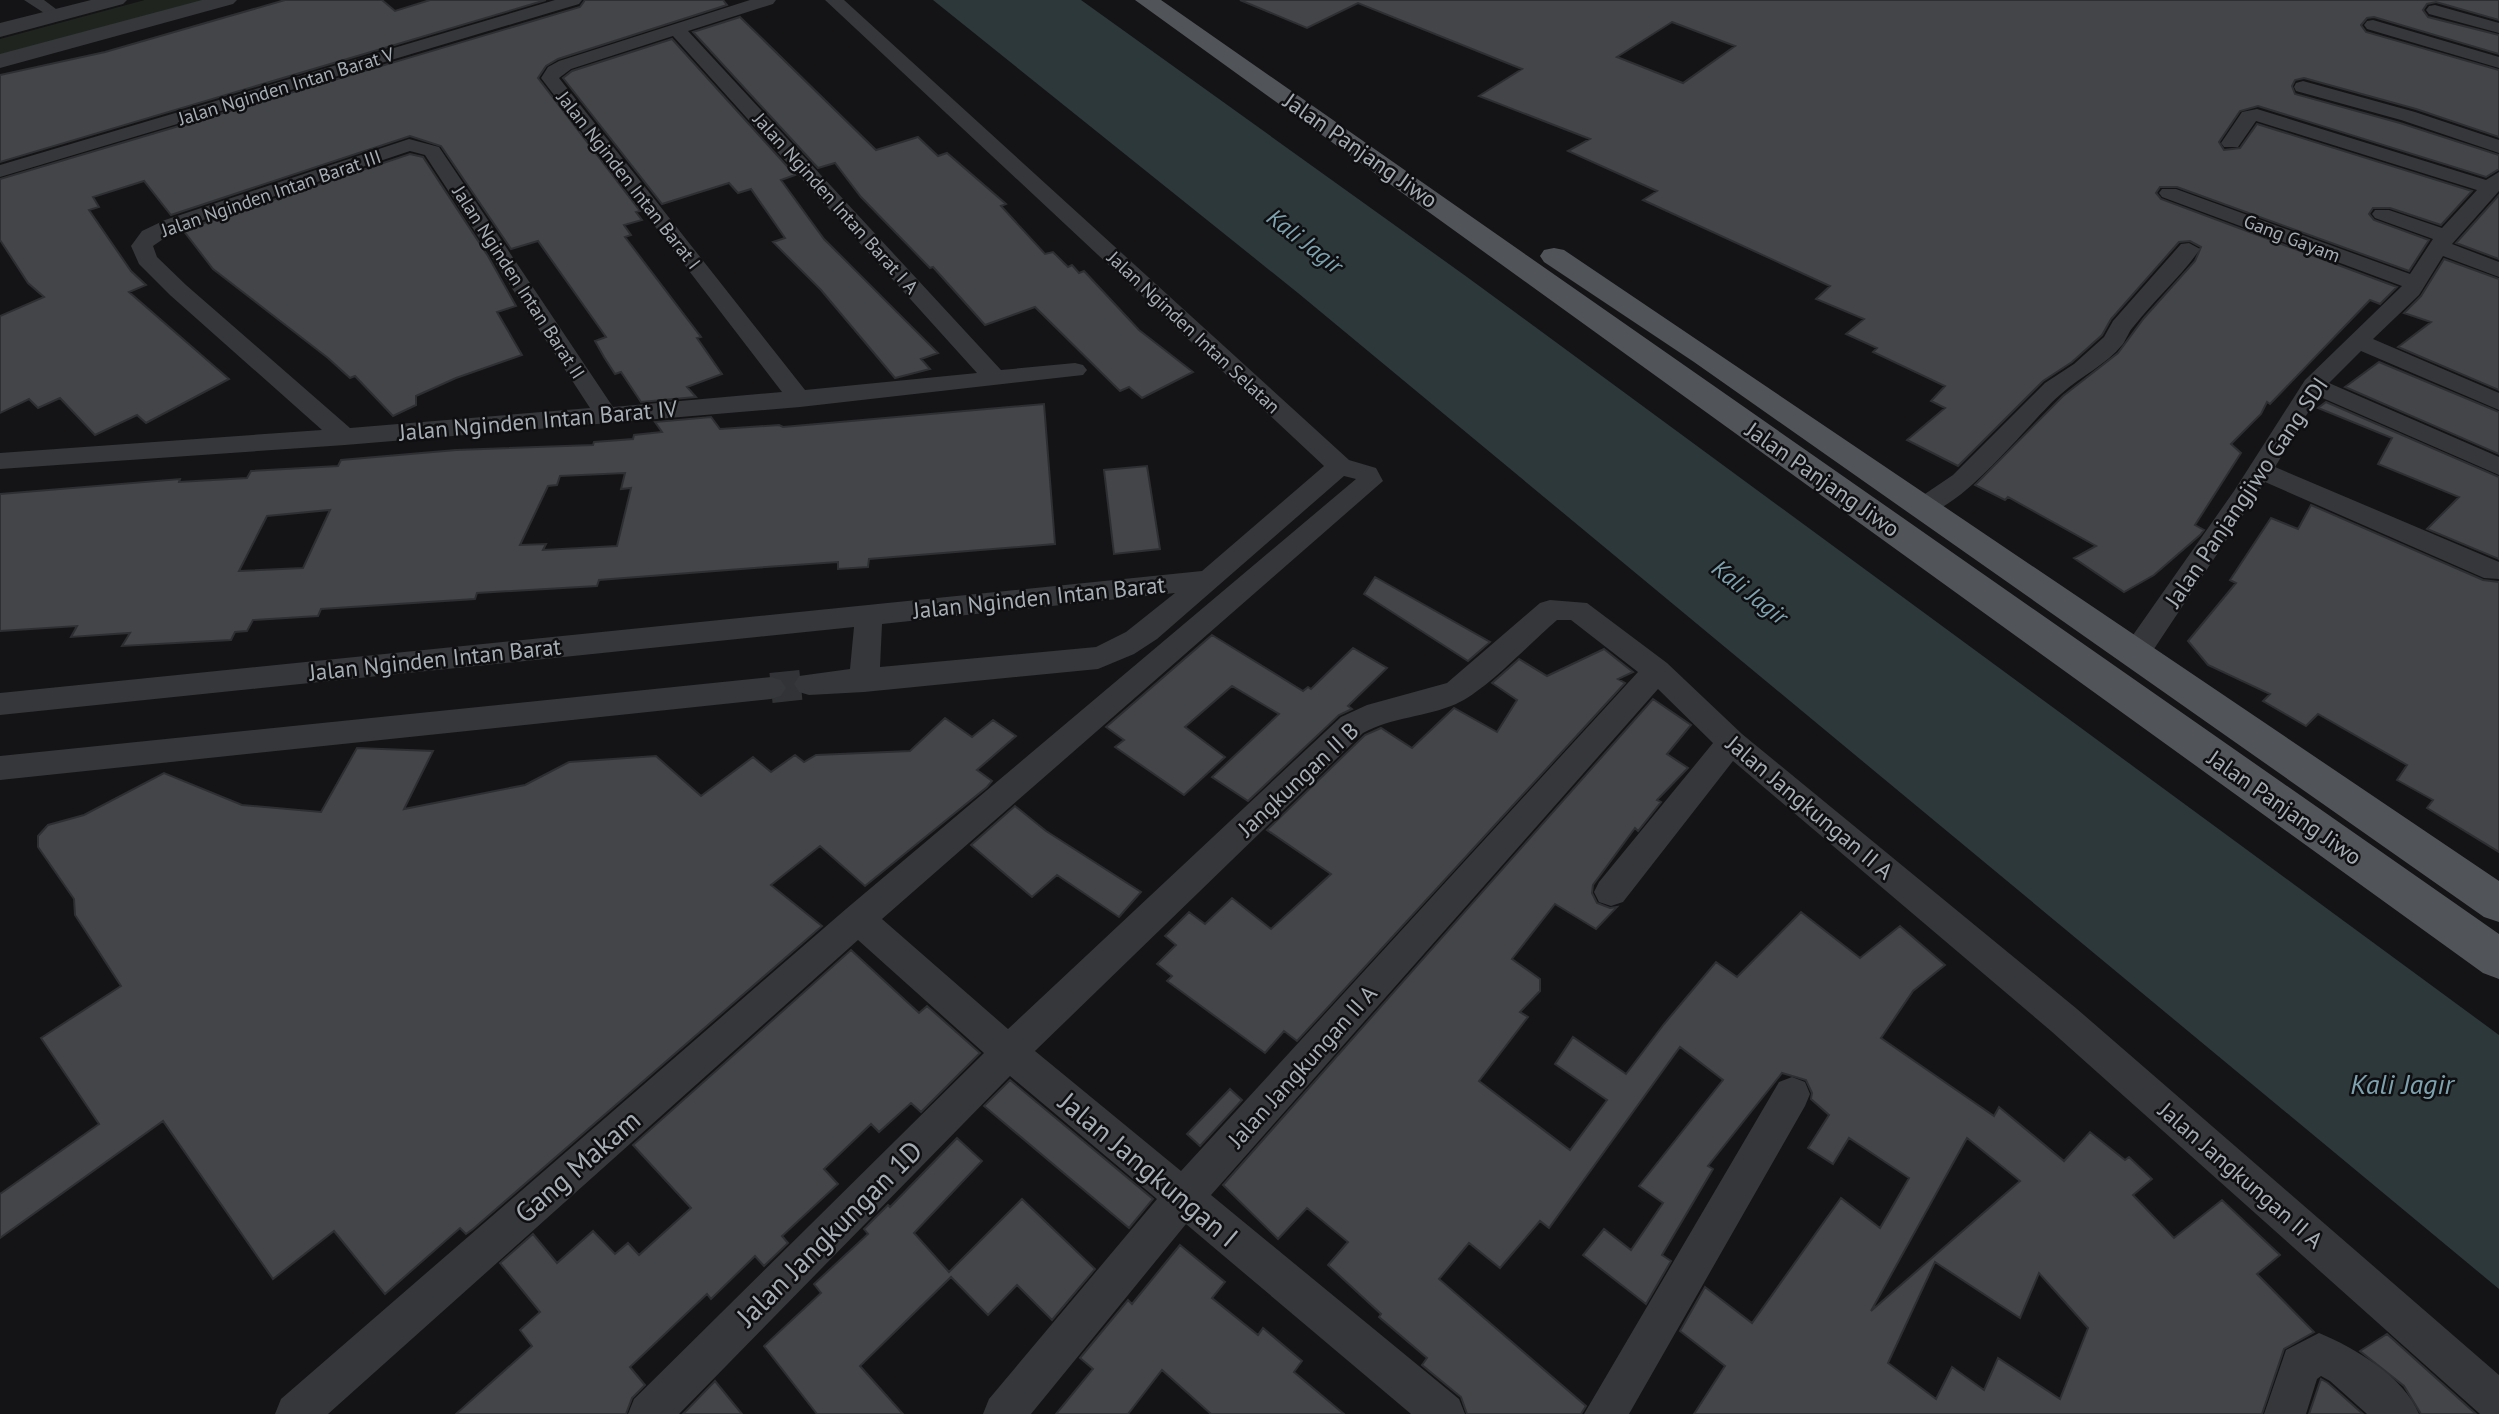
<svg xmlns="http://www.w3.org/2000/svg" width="2499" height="1414" viewBox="0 0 2499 1414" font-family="'PT Sans',sans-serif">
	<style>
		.green { fill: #1f251e }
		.water { fill: #2d383b }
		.building { fill: #434549; stroke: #2e2f32; stroke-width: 2; fill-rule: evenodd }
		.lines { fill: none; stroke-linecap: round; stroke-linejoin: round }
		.minor-tunnel { stroke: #313336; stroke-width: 30; stroke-dasharray: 30 15; stroke-linecap: butt }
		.minor { fill: #35373a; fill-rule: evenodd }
		.tertiary { fill: #35373a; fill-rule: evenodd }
		.primary { fill: #515559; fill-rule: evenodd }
		.labels { text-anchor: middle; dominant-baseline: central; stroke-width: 5; stroke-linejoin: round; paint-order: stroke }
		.far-street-label { font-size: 19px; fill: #a6aeb5; stroke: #0f0f11 }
		.street-label { font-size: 23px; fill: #a6aeb5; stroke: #0f0f11 }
		.water-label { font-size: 24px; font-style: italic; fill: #7ea3b0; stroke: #0f0f11 }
		.near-water-label { font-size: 28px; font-style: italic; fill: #7ea3b0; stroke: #0f0f11 }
		.near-street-label { font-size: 28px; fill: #a6aeb5; stroke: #0f0f11 }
	</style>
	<rect width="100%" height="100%" fill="#141416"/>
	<path class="green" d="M145,0H211L0,56V39Z"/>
	<path class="water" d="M933,0H1081L1467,277L2499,1035V1289L1298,293Z"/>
	<path class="building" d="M285,0H382L395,11L430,0H546L0,162V75L105,52Z
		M585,0H723L727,5L558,59L546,66L538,78L640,211L636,212L642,220L624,225L631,235L625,237L701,337L697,338L722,374L687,387L696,397L641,402L621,372L615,374L604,357L595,341L606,337L538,241L511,249L441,146L410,136L171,215L144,181L93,197L99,207L89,210L131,271L146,285L129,292L229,379L146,423L137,415L95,435L60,398L38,408L29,399L0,413V316L44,297L28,283L0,240V179L580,7Z
		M1240,0H2499V20L2436,2L2427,4L2423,10L2428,17L2499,35V54L2374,17L2367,18L2361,25L2366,32L2499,70V137L2416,109L2304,78L2295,80L2292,86L2295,94L2400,123L2499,155V169L2486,177L2258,106L2240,111L2219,142L2224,150L2240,148L2257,124L2472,191L2441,225L2390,208H2373L2369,214L2374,220L2429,240L2409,271L2177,187H2160L2156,193L2161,199L2397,287L2380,304L2370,300L2270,404L2267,402L2261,414L2231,444L2241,453L2195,525L2204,530L2200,535L2154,575L2124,592L2074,558L2096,546L2008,497L2005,500L1975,485L2063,396L2118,353L2144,318L2195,261L2201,247L2190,241L2179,242L2111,319L2102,335L2072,362L2043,381L1958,466L1907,440L1945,408L1931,401L1945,386L1873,352L1877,348L1846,334L1864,319L1816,299L1830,286L1643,200L1657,191L1568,151L1590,139L1479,96L1522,69L1358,3L1307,28ZM1672,22L1735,46L1683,83L1617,57Z
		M740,17L876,150L918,137L938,156L947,153L1006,204L1001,206L1045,254L1053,252L1068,267L1072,265L1079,273L1084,271L1139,330L1193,372L1142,398L1129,387L1120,391L1035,307L985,325L933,267L930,268L861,197L835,163L818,168L693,32Z
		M672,39L795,175L781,180L824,239L938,353L921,359L930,369L895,378L821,290L773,242L785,238L751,189L738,193L729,183L662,204L563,78L572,71Z
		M410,154L423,157L488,256L516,306L497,312L522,355L456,378L416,396V405L393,416L355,376L350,378L328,358L213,269L183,230Z
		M2499,195V259L2456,243Z
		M2444,259L2499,279V390L2398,347L2431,322L2404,313L2421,296Z
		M2379,362L2499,412V454L2345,387Z
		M2326,402L2499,477V559L2427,529L2459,497L2378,464L2392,438L2318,408Z
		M1044,404L1055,544L869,559L868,567L838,569V562L766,567L599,580L597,586L477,593L475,599L321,609L318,616L253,620L247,631L235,632L231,640L122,646L130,633L71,637L77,626L0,631V494L180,479L179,482L247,478L251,471L338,466L341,460L456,450L593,445L594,442L633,439L634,435L662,432L655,422L711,417L720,429L779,425L783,427ZM625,473L621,489L631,488L617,546L543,550L546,544L520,545L548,486L557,485L560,476ZM330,510L303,568L239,571L267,516Z
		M1147,466L1160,549L1114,554L1104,470Z
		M2311,505L2483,580L2499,582V852L2427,808L2433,800L2397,780L2407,765L2318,714L2306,726L2263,701L2270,694L2208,665L2188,641L2236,583L2230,580L2271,518L2298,529Z
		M1375,577L1490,642L1468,661L1364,594Z
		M1212,635L1303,691L1308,687L1311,689L1353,648L1387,668L1348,706L1352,709L1339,715L1248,801L1212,777L1279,714L1232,686L1185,727L1225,757L1184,795L1115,747L1124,740L1106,727Z
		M1604,649L1633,672L1618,679L1625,683L1297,1041L1284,1031L1265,1053L1167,981L1172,976L1157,964L1176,945L1165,936L1189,912L1205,924L1232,898L1271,929L1331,874L1267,830L1365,735L1381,728L1412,748L1454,708L1497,732L1517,700L1492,683L1519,659L1547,676Z
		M1653,699L1691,725L1667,754L1688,768L1657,800L1661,802L1638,831L1635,828L1593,885L1592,893L1597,903L1610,908L1617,907L1596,929L1555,904L1512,959L1540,979V991L1520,1012L1528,1017L1479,1081L1570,1150L1607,1100L1555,1064L1573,1037L1626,1074L1664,1024L1716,962L1737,977L1801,912L1860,958L1900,926L1945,965L1913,991L1881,1038L1994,1116L1999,1107L2064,1161L2090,1132L2125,1160L2129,1157L2152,1179L2133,1195L2174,1238L2222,1200L2280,1255L2257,1274L2314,1332L2284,1349L2262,1414H1694L1725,1366L1680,1331L1705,1287L1752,1323L1841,1198L1880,1228L1909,1178L1849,1138L1833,1164L1808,1148L1829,1115L1811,1099L1812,1093L1806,1080L1782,1073L1708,1166L1713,1169L1662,1255L1671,1261L1646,1304L1583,1255L1604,1229L1631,1250L1663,1203L1639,1186L1723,1080L1680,1047L1549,1228L1540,1221L1500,1268L1469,1243L1439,1279L1586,1406L1581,1414H1467L1461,1397L1422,1365L1427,1358L1379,1317L1381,1314L1328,1265L1348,1242L1307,1208L1278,1239L1223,1185ZM1967,1138L2020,1181L1871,1311ZM1935,1262L2020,1318L2039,1273L2088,1328L2060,1399L1998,1358L1984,1390L1952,1367L1936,1399L1888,1363Z
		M945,718L972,737L993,720L1016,736L977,770L992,781L987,787L865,886L820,846L771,885L822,926L473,1229L466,1234L460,1228L385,1294L334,1231L273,1279L163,1121L0,1238V1194L99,1124L41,1038L121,986L75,915L74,899L38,847V836L48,825L84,815L164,773L242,805L321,812L357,748L433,751L404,809L525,785L569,762L656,756L701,796L753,757L771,772L795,755L804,762L816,755L910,751Z
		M1015,806L1046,831L1141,892L1119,917L1057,875L1032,897L971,845Z
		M851,950L919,1013L927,1006L980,1053L921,1112L911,1103L879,1132L871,1124L824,1169L838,1184L782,1236L788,1243L764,1266L755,1256L711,1299L707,1294L630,1367L645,1385L632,1398L626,1414H456L532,1346L520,1330L540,1312L500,1263L533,1234L557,1263L593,1231L615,1254L628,1243L639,1255L691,1208L633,1145Z
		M1010,1080L1153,1199L1129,1228L984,1106Z
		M1230,1089L1242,1100L1200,1146L1187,1134Z
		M957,1138L982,1161L914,1233L949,1272L1022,1199L1095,1269L1052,1320L1017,1285L988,1315L951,1277L860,1366L903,1414H817L764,1346L821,1293L814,1284L868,1234L864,1229L888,1205L890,1207Z
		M1180,1245L1225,1282L1212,1298L1258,1335L1263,1328L1302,1361L1294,1372L1344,1414H1211L1162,1370L1128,1414H1056L1093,1369L1080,1358L1128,1300L1132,1304Z
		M2387,1334L2476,1414H2421L2404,1386L2360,1351Z
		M2321,1379L2328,1383L2363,1414H2309Z
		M715,1381L742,1414H683Z"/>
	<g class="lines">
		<path class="minor-tunnel" d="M771,688L809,684"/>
		<path class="minor" d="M24,0H44L64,15L55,20Z
			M555,0H582L579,4L0,177V165Z
			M750,0H776L773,4L688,31L1001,370L1075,363L1083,365L1087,370L1083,375L800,407L345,445L0,469V453L322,430L170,295L139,264L131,246L142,231L165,220L409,139L439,147L613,407L782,392L541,78L548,67L559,61ZM673,36L977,373L805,390L559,78L571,69ZM410,151L425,155L590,408L350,428L186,285L157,257L153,246L179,228Z
			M825,0H844L1349,460L1376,468L1383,481L882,919L1008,1029L1341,717L1367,705L1447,683L1540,603L1550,600L1587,603L1667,663L1742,734L2077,1009L2499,1375V1414H2480L2051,1031L1733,761L1623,902L1611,906L1599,902L1594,892L1599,882L1713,743L1658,689L1211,1195L1459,1399L1465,1414H1411L1186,1224L1031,1414H983L989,1399L1157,1199L1010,1076L679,1414H628L634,1399L984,1053L858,940L328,1414H275L281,1399L846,909L1356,479L1344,476L1157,639L1134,654L1098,669L864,692L809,695L799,692L794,684L799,676L850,669L854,627L0,715V693L1202,571L1324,466ZM1175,593L1126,632L1096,647L880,667L882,624ZM1557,620H1571L1638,672L1181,1171L1035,1051L1363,733C1392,717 1426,717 1456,704C1486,691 1530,643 1557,620Z
			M2435,5L2499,23V33L2429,14L2426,10L2429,6Z
			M2373,20L2499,57V68L2367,29L2364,25L2367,21Z
			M2303,81L2415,112L2499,140V153L2401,120L2296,91L2294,87L2296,83Z
			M2257,109L2486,180L2499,172V191L2452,244L2499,262V277L2443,256L2419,295L2373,339L2499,393V410L2361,351L2329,383L2499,457V475L2318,396L2275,467L2499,562V579L2484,578L2265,482L2146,661L2136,664L2126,661L2122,653L2126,645L2234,491L2305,380L2402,286L2162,197L2159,193L2162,189H2176L2410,274L2433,239L2375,218L2372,214L2375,210H2389L2442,228L2477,190L2256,121L2238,147H2224L2221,143L2242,112Z
			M2189,243L2200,249C2181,277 2155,299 2134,326C2129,331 2127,338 2123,344C2106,365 2081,376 2061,394C2031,419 1952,525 1913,514L1909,508L1913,502L1953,475L2045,383L2074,364L2104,337L2113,321L2181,244Z
			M771,677L781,680L786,688L781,696L771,699L0,780V756Z
			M1792,1077L1805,1082L1810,1094L1805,1106L1629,1414H1584L1779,1082Z
			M2319,1333C2355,1348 2404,1377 2419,1414H2367L2330,1381L2321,1376L2317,1379L2306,1414H2264L2286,1350Z"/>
		<path class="tertiary" d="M91,0H127L123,4L0,37V23Z
			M202,0H237L233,4L0,68V54Z"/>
		<path class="primary" d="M1135,0H1161L2499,934V979L2483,973Z
			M1554,248L1564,250L2499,881V922L2484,917L1694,362L1544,262L1540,256L1544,250Z"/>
	</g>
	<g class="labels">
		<g class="far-street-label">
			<text transform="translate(286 86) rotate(-17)">Jalan Nginden Intan Barat V</text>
			<text transform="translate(629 180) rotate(52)">Jalan Nginden Intan Barat I</text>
			<text transform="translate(271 193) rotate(-19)">Jalan Nginden Intan Barat III</text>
			<text transform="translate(836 203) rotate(48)">Jalan Nginden Intan Barat I A</text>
			<text transform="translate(2292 238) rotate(21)">Gang Gayam</text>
			<text transform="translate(519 282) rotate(57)">Jalan Nginden Intan Barat II</text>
			<text transform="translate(1194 332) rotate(43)">Jalan Nginden Intan Selatan</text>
		</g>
		<g class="street-label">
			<text transform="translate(1361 150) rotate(35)">Jalan Panjang Jiwo</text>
			<text transform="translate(538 420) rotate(-5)">Jalan Nginden Intan Barat IV</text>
			<text transform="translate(1823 479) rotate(35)">Jalan Panjang Jiwo</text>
			<text transform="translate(2246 492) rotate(-56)">Jalan Panjangjiwo Gang SDI</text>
			<text transform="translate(1039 597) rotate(-6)">Jalan Nginden Intan Barat</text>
			<text transform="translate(435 659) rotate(-6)">Jalan Nginden Intan Barat</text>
			<text transform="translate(1298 779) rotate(-43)">Jangkungan II B</text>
			<text transform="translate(1810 807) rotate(40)">Jalan Jangkungan II A</text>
			<text transform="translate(2285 807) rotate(35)">Jalan Panjang Jiwo</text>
			<text transform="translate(1302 1066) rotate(-48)">Jalan Jangkungan II A</text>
			<text transform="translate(2241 1175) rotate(41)">Jalan Jangkungan II A</text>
		</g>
		<g class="water-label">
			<text transform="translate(1305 241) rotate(38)">Kali Jagir</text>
			<text transform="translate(1750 592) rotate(38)">Kali Jagir</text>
		</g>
		<g class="near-water-label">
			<text x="2402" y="1083">Kali Jagir</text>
		</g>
		<g class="near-street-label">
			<text transform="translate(577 1166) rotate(-41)">Gang Makam</text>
			<text transform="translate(1149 1169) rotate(40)">Jalan Jangkungan I</text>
			<text transform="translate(829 1233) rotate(-45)">Jalan Jangkungan 1D</text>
		</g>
	</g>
</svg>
